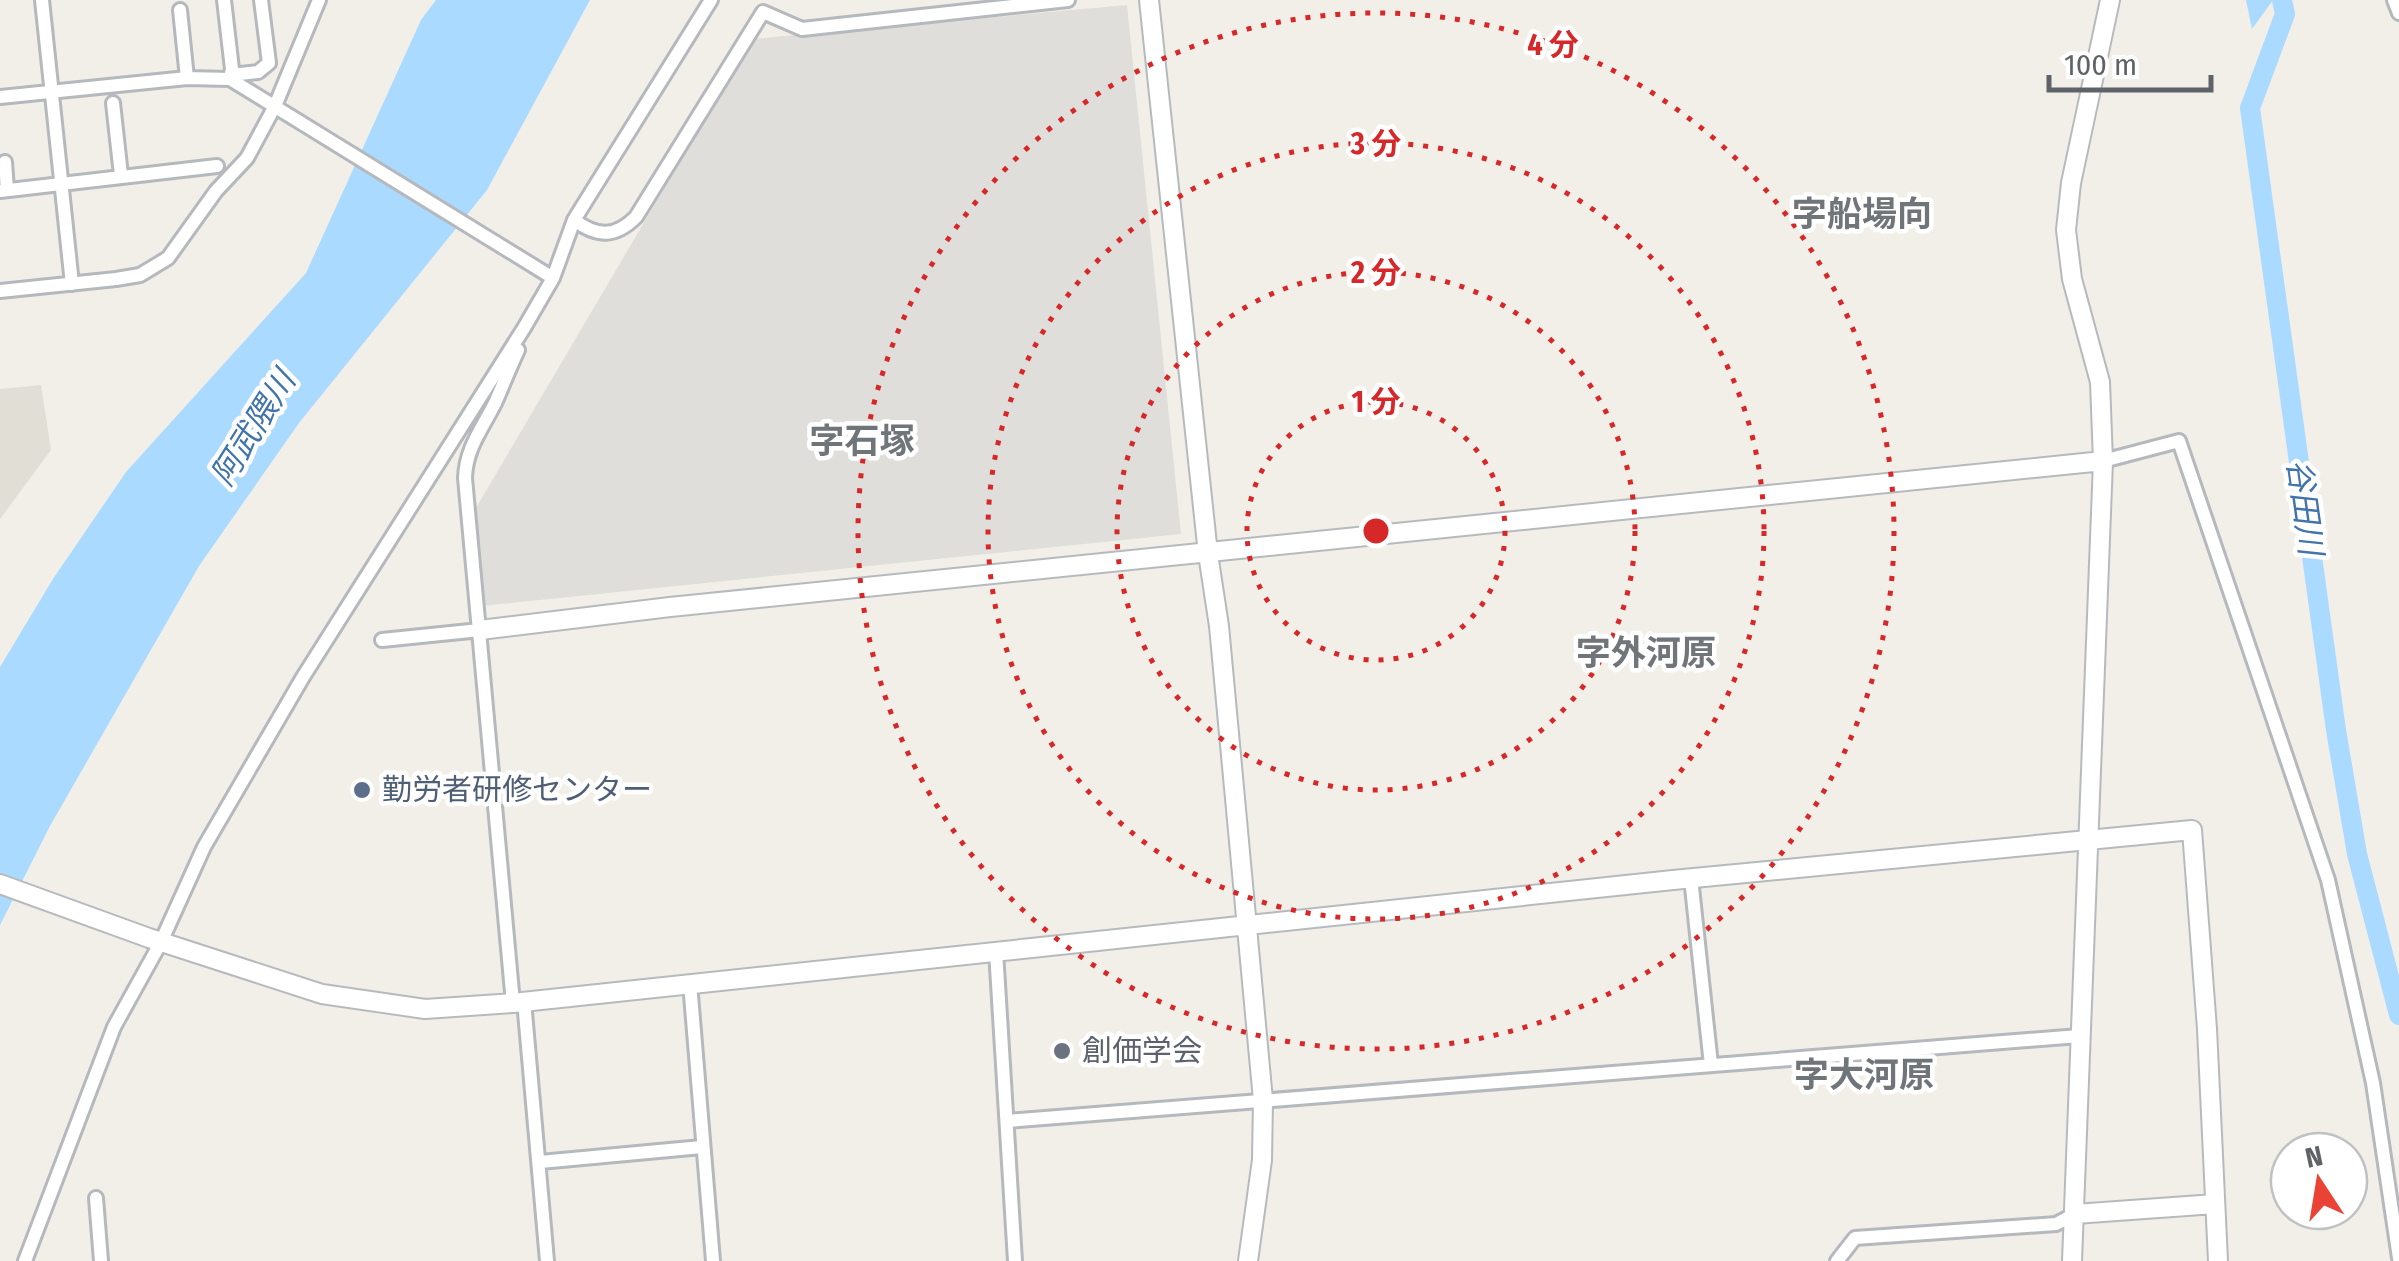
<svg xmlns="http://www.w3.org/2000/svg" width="2399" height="1261" viewBox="0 0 2399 1261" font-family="'Fira Sans Condensed','Noto Sans JP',sans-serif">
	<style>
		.industrial { fill: #e0deda }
		.education { fill: #e1ded6 }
		.water { fill: #aadaff }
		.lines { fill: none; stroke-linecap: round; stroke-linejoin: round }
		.river { stroke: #aadaff; stroke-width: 20 }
		.street-casing { stroke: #b5b8bc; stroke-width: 18 }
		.secondary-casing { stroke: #b6babf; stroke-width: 22 }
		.street { stroke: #fff; stroke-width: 12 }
		.secondary { stroke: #fff; stroke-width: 18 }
		.ring { fill: none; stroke: #d62828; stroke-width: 5; stroke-dasharray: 5 10 }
		.service-dot { fill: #5c6f8a; stroke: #fff; stroke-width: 4 }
		.worship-dot { fill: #6b7280; stroke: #fff; stroke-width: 4 }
		.labels { text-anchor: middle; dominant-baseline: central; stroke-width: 9; stroke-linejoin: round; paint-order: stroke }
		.service-label { font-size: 30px; fill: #4e5e75; stroke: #fff; text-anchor: start }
		.worship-label { font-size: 30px; fill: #5b616d; stroke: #fff; text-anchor: start }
		.water-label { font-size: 32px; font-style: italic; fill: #4174aa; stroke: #fff }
		.quarter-label { font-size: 35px; font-weight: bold; fill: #70757a; stroke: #fff }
		.centre { fill: #d62828; stroke: #fff; stroke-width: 5 }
		.ring-label { font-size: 30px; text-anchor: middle; font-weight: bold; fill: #d62828; stroke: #fff; stroke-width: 9; stroke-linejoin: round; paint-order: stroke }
	</style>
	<rect width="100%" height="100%" fill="#f1efe8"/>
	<path class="industrial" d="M1127,5L1181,534L481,606L473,513L752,39Z"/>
	<path class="education" d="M41,385L51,450L0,519V389Z"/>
	<path class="water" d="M436,0H590L487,190L299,423L199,566L50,826L0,925V667L53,579L126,472L306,273L421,20Z
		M2246,0H2273L2252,29Z"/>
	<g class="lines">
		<path class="river" d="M2282,0L2285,14L2250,108L2336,730L2357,854L2399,1015"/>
		<defs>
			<path id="street" d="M42,0L72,284
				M224,0L232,69L230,79
				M2394,0L2399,13
				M180,10L187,78
				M231,75L258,72L269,63L261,0
				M0,97L187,78L230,79L553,278
				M113,103L121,175
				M5,162L7,190
				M0,191L217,166
				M574,220C597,237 615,238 636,217L763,12L802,29L1068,0
				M0,291L116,279L140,275L168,258L216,191L247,158L275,106L319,0
				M2103,461L2179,441L2328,880L2373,1083L2399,1258
				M382,640L480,630
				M1691,878L1711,1065
				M996,951L1015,1261
				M690,983L713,1261
				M524,1001L547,1261
				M513,1003L465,478C466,448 482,429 495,403C503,385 510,367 518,350
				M1007,1121L2079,1036
				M540,1162L702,1147
				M96,1198L101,1261
				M25,1261L114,1027L161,942L204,847L303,677L524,328L553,278L574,220L711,0
				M1837,1261L1855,1238L2056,1224L2075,1214"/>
			<path id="secondary" d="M1149,0L1208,554L1219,626L1263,1100L1262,1160L1248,1261
				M480,630L670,607L2103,461
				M0,884L149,938L322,994L425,1009L513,1003L1673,880L2192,830L2207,1029L2218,1261
				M2075,1214L2215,1204
				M2072,1261L2103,461L2100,382L2072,279L2066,230L2071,183L2110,0"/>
		</defs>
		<use href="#street" class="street-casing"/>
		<use href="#secondary" class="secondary-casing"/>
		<use href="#street" class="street"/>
		<use href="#secondary" class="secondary"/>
	</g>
	<g class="ring">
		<circle cx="1376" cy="531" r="129"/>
		<circle cx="1376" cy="531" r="259"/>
		<circle cx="1376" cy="531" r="388"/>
		<circle cx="1376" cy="531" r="518"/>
	</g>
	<circle class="service-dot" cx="362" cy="790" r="10"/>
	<circle class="worship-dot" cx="1062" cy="1051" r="10"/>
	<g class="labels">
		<g class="service-label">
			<text x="382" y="790">勤労者研修センター</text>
		</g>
		<g class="worship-label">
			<text x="1082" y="1051">創価学会</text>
		</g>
		<g class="water-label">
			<text transform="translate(253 428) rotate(-58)">阿武隈川</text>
			<text transform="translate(2305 507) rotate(82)">谷田川</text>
		</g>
		<g class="quarter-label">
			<text x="1862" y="214">字船場向</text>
			<text x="862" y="441">字石塚</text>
			<text x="1646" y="653">字外河原</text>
			<text x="1864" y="1075">字大河原</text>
		</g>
	</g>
	<circle cx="1376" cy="531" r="15" class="centre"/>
	<g class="ring-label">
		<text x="1553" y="55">4 分</text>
		<text x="1376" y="154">3 分</text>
		<text x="1376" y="283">2 分</text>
		<text x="1376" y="412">1 分</text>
	</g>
	<g transform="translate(2319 1181) rotate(348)"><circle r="48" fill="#ffffff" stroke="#bfc1c3" stroke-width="2.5"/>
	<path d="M0-8L18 38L0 25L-18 38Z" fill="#ea4335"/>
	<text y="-15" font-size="28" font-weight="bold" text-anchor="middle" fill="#5f6368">N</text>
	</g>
	<path d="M2049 75v15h162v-15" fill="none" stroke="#5f6368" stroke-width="5"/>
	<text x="2064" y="75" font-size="30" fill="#5f6368" stroke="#ffffff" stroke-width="8" paint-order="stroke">100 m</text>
</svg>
